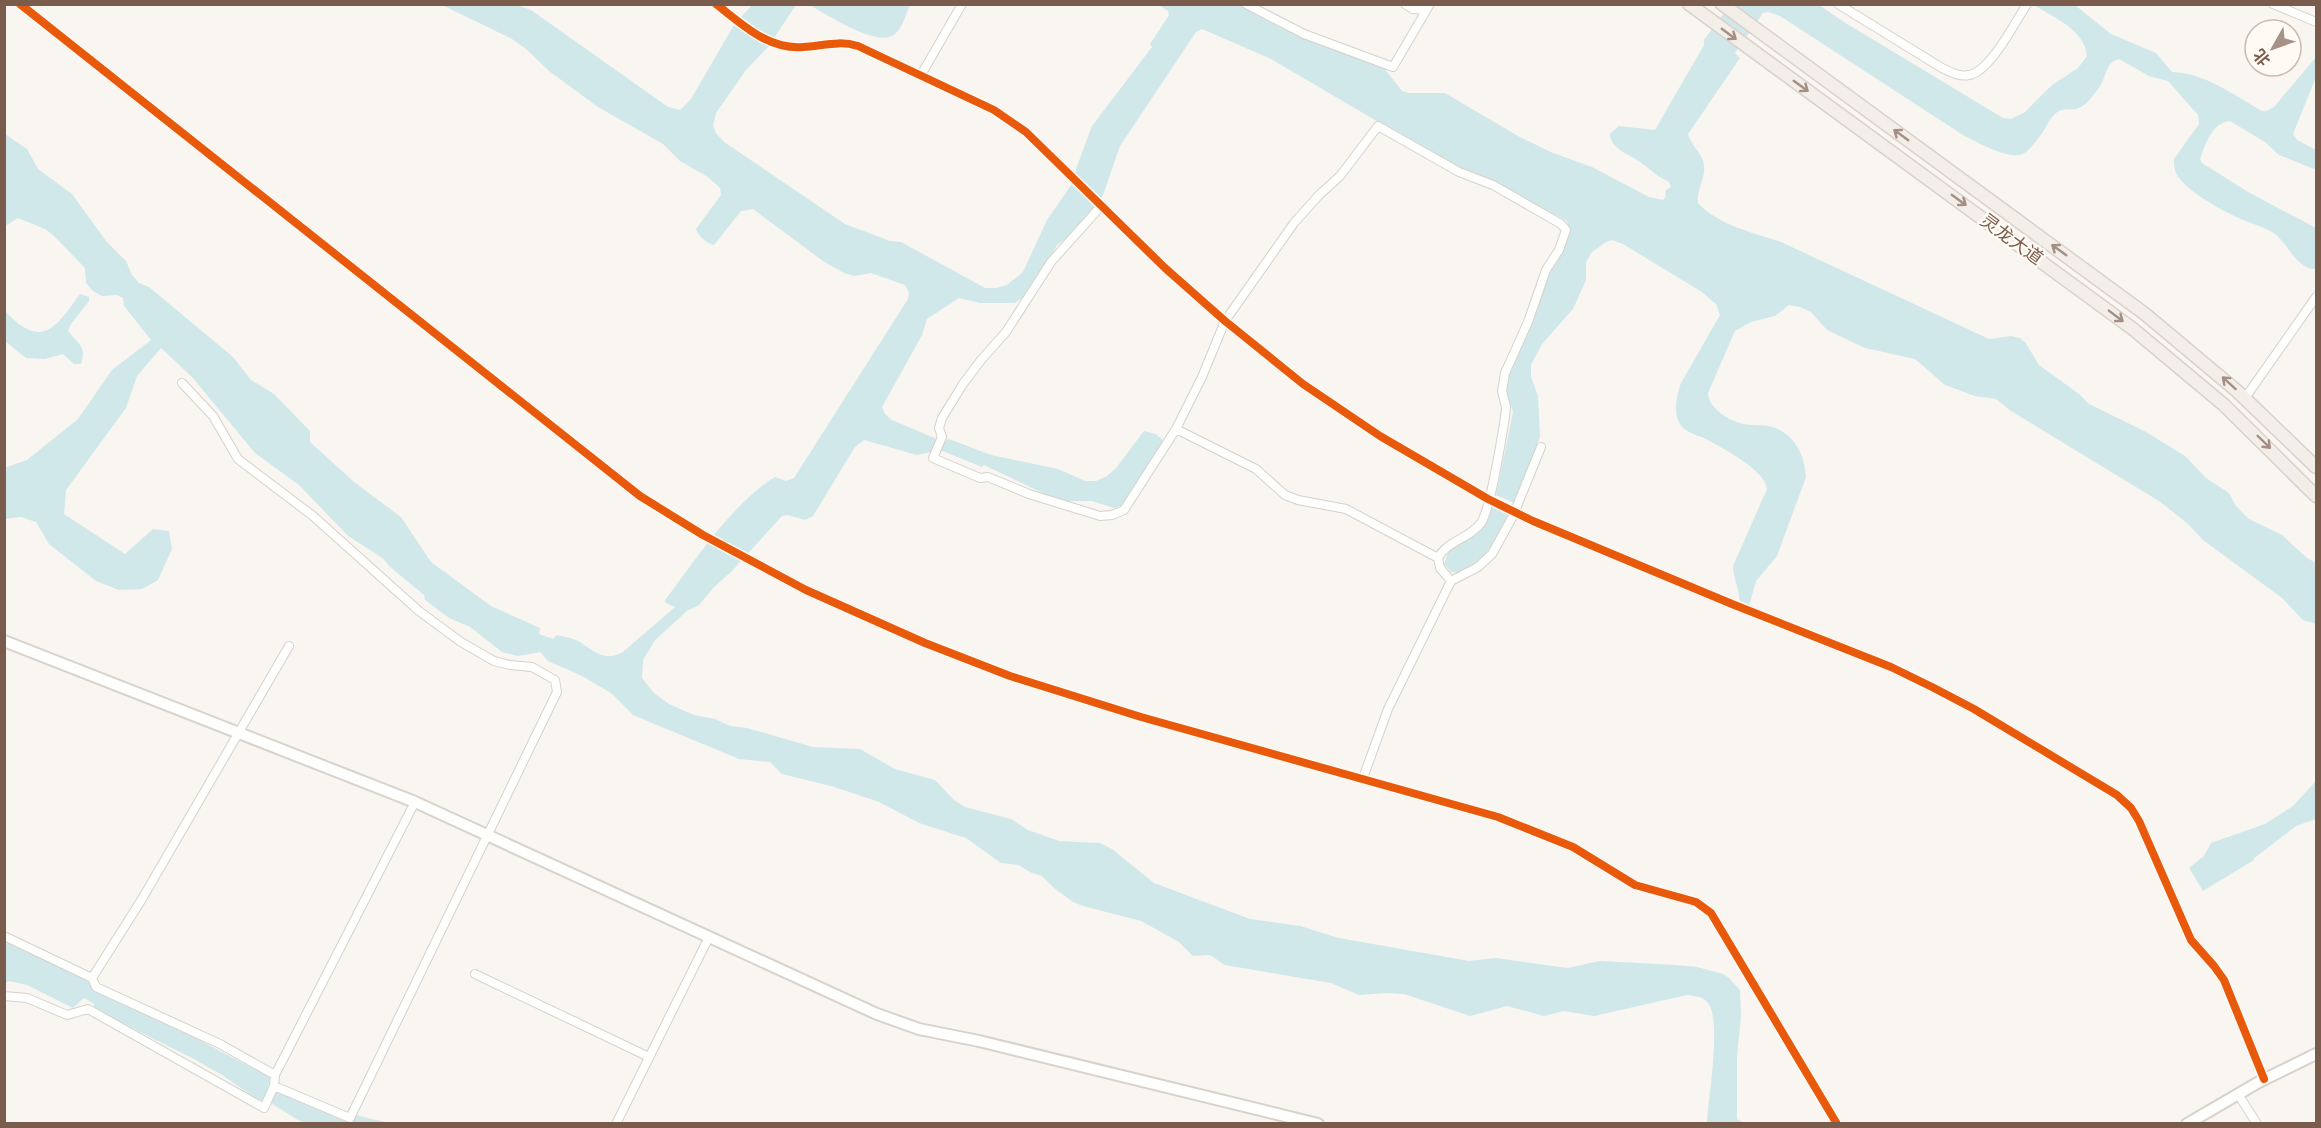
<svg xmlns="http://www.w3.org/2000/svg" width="2321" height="1128" viewBox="0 0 2321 1128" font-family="'DejaVu Sans','Noto Sans SC',sans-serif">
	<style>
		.water { fill: #d0e8ea }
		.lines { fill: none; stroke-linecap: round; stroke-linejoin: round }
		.street-casing { stroke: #d7d1cb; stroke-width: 10 }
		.secondary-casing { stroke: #d9d2cb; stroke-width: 14 }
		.primary-casing { stroke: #dad1cc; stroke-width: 15 }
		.street { stroke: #fefefd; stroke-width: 8 }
		.secondary { stroke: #fefefd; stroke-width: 10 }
		.primary { stroke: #f3eee8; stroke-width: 12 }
		.cycleway-casing { stroke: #fffaf3; stroke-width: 11 }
		.cycleway { stroke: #e8590c; stroke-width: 8 }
		.oneway { stroke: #a48f83 }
		.labels { text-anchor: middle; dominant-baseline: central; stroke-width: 5; stroke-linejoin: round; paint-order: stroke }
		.street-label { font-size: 18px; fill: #7a5c4d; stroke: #fffaf3 }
	</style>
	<rect width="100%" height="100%" fill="#f9f5f0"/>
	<path class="water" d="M442,5H517L531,10L668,107L680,110L691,99L734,25L752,5H796L768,47L746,70L716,113L713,125L716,133L724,142L845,224L890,241L901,242L985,288H996L1007,285L1023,272L1047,220L1074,181L1076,169L1092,126L1152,47L1150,44L1169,15L1168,11L1159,5H1240L1272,23L1384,68L1402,91L1409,93H1445L1518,136L1553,153L1592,167L1649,197L1663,200L1665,198L1666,190L1671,187L1669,182C1655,176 1649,167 1637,160C1627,153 1611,149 1610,134L1619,126L1655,130L1704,45V40L1730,5H1819L1844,22L2003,118L2011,119L2025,112L2052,85L2078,68L2087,56C2085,30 2053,17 2034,5H2075L2111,34L2156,53L2172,72C2205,73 2234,95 2262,111H2266L2274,107L2316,57V77L2293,134L2297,140L2316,150V167L2314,169L2279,155L2265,142L2230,121C2211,123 2206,144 2200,159L2202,163L2248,192L2316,228V269C2297,270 2289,245 2275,234C2265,227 2252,224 2241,219C2224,212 2184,190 2176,173C2174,169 2174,164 2174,159L2199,124L2198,115L2168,81L2149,76L2119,59C2105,62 2106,79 2099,88C2093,95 2087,105 2079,108C2072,111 2063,107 2056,113C2049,118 2046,129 2040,136C2035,142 2029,152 2020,155C2006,158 1976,142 1963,135L1780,16L1768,12L1763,13L1735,53L1740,58L1688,134C1691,146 1702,152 1704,165C1706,178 1696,190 1698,203C1718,225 1754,233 1781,242L1989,339L2011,336L2020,338L2025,342L2039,365L2079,394L2089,404L2146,432L2185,456L2206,478L2229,493L2236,506L2249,519L2282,535L2307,558L2316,563V624L2303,620L2282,598L2203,540L2187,523L2159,501L2011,411L1996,399L1975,396L1945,385L1915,359L1865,348L1827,330L1811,312L1800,307L1789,305L1775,316L1751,322L1735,331L1708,393C1708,408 1729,421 1744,424C1753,426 1763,424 1772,427C1794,433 1805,455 1806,477L1777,556L1756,581L1749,606L1739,600C1740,589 1733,579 1733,566L1767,489C1765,470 1724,449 1708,440C1701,436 1693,435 1686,430C1671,420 1676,397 1681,383L1720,315L1716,304L1702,292L1623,244L1612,240L1606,242L1592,252L1586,262V280L1573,309L1542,344L1531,365V377L1538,396L1540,437L1514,503L1496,495L1513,412L1506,390L1507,375L1526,337L1549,275L1562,251L1569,229L1567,221L1497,184L1457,168L1269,58L1202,29L1196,32L1120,146L1103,195L1093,210L1069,237L1057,245L1037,282L1026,295L1015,303H980L959,298L927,319L922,335L882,407L885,414L892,420L944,442L949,439L991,455L1058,469L1085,481H1096L1107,476L1116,468L1144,431L1156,434L1164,441L1122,506L1114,508L1092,501H1059L984,465L982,467L940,450L917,455L864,440L855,447L813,516L805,520L788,515L782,516L732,571L714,587L699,605L687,611L655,640L643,660L642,678L654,693L669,704L694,715L715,719L730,726L747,728L813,747L860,749L895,769L935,780L954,800L965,807L1011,819L1028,830L1059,841L1100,843L1112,849L1154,883L1250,919L1300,926L1339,938L1469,961L1496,958L1567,968L1600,961L1676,965L1697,967L1723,974L1729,978L1740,990L1741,1015L1737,1057V1119L1744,1123H1707C1708,1100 1722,1020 1708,1003C1703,996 1694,996 1687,995L1594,1016L1564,1011L1544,1016L1507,1006L1470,1016L1404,994L1388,993L1359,995L1331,983L1225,965L1210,955L1193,956L1179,942L1141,921L1083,906L1073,902L1054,888L1042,876L1032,873L1018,865L1001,863L966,838L919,823L879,802L831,786L782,774L770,762L739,759L633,715L611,693L582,676L548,661L540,652L518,656L502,652L470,627L449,618L425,600L424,595L389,566L384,559L348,536L299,485L255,453L192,377L161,348L137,376L126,408L66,490L64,514L125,554L153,529L169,531L172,549L158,580L142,589L119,590L96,581L49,544L36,522L21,517L5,519L4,468L27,460L78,419L112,370L151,340L124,306L123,298L117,295L102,296L93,291L86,283L85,268L54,236L45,229L18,218L5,226V134L27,149L38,169L72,194L106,241L126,261L132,275L139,283L149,287L233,357L251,380L274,394L310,431V442L354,482L401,517L431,562L491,606L540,628L539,634L553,639L557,635C565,637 573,638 580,642C595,652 605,662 623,652L675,607L666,603L665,600C696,560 732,503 775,477L786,481L794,478L908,299L909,293L905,285L871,273L854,276L844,273L823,261L753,209L741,211L714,245C706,243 699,237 696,229L721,195L720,188L708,177L680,161L663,144L598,107L549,71L526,49L512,39Z
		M809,5H910C906,13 903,28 895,34C878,49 827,14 809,5Z
		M80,294L89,297V301L71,324L68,331C78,344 87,346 81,364H74L63,354L45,359L26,358L5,341V311C42,351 56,327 80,294Z
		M1491,506L1509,513C1492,548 1492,552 1459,573L1451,572L1444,564L1449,550L1479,530L1486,521Z
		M2316,781V819L2296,826L2253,859L2254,860L2203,891L2189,868L2204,856L2211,843L2265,824L2293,806Z
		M5,939L83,976L98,993L167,1023L271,1078L268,1086L363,1117L391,1123H303L264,1099L260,1101L222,1075L194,1059L94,1009V1004L84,998L73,1008L27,985L9,981L5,983Z"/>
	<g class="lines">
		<defs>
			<path id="street" d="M20,4L640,496L703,535L806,590L925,643L1010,676L1141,717L1498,817L1573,847L1635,885L1696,902L1711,913L1837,1124
				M716,4C742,24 768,50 803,47C822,46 839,40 858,46L994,110L1026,132L1165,268L1225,321L1303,384L1380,436L1488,499L1533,521L1732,604L1891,667L1932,687L1974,709L2117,795L2131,808L2139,821L2191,940L2214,966L2224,980L2264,1079
				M1246,4L1304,34L1393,67L1430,4
				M1405,4L1413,9L1426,10
				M1838,4L1942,68C1951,72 1959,77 1969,75C1990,72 2015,22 2027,4
				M2273,4L2316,22
				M921,75L962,4
				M1102,205L1051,262L1006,332L981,360L963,384L942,418L939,428L942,437L933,458L980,478L988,477L1029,494L1100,516L1112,515L1124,510L1176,429L1202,377L1225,321L1294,223L1319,195L1340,176L1378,126L1459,172L1493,185L1561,224L1566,230L1559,250L1546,270L1528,322L1505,373L1502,391L1506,407L1505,418C1501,440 1491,508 1481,523C1469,539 1448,540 1438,558L1440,568L1451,581
				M182,383L213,416L238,459L313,516L419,611L461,642L494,661L510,665L532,667L555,680L557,692L350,1118L274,1086
				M2245,398L2316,297
				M1176,429L1256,469L1285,495L1298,500L1346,509L1438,558
				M1363,778L1388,709L1451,581L1478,567L1492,554L1513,516L1541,447
				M4,936L92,978L96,987L220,1044L275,1075
				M475,974L649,1057
				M92,978L142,899L289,646
				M4,996L27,998L67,1015L88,1009L264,1108L274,1086L275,1075L415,802
				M2238,1094L2257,1124
				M616,1124L709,937"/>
			<path id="secondary" d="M4,641L415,802L877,1014L919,1029L979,1041L1318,1124
				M2187,1124L2259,1082L2316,1054"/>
			<path id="primary" d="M1689,4L2133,329L2224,405L2316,496
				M1722,4L2145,314L2237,391L2316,467"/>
		</defs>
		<use href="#street" class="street-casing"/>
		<use href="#secondary" class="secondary-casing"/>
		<use href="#primary" class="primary-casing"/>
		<use href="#street" class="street"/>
		<use href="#secondary" class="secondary"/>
		<use href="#primary" class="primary"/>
		<defs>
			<path id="cycleway" d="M20,4L640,496L703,535L806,590L925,643L1010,676L1141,717L1498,817L1573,847L1635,885L1696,902L1711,913L1837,1124
				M716,4C742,24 768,50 803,47C822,46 839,40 858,46L994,110L1026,132L1165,268L1225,321L1303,384L1380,436L1488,499L1533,521L1732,604L1891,667L1932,687L1974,709L2117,795L2131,808L2139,821L2191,940L2214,966L2224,980L2264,1079"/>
		</defs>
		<use href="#cycleway" class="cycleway-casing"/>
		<use href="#cycleway" class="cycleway"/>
	</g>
	<defs><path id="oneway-shaft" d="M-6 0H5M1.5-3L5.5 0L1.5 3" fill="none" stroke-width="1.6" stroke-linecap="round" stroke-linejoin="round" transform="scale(1.5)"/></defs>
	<g class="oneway">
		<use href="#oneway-shaft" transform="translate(1729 34) rotate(36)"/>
		<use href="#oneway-shaft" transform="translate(1801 86) rotate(36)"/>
		<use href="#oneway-shaft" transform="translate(1901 135) rotate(-144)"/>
		<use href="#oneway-shaft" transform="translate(1959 200) rotate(36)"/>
		<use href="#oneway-shaft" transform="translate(2059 250) rotate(-144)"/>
		<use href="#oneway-shaft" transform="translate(2116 316) rotate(37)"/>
		<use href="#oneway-shaft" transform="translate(2229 383) rotate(-138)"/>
		<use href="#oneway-shaft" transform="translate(2264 442) rotate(44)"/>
	</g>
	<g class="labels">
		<g class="street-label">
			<text transform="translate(2012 239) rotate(36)">灵龙大道</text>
		</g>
	</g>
	<rect width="2321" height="1128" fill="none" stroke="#7a5c4d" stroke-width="12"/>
	<g transform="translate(2273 48) rotate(230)"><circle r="28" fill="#fffaf3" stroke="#cabbb1" stroke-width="1.5"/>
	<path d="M0-4.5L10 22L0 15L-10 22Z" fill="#a69286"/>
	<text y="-9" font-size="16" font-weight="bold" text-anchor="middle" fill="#7a5c4d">北</text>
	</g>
</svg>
